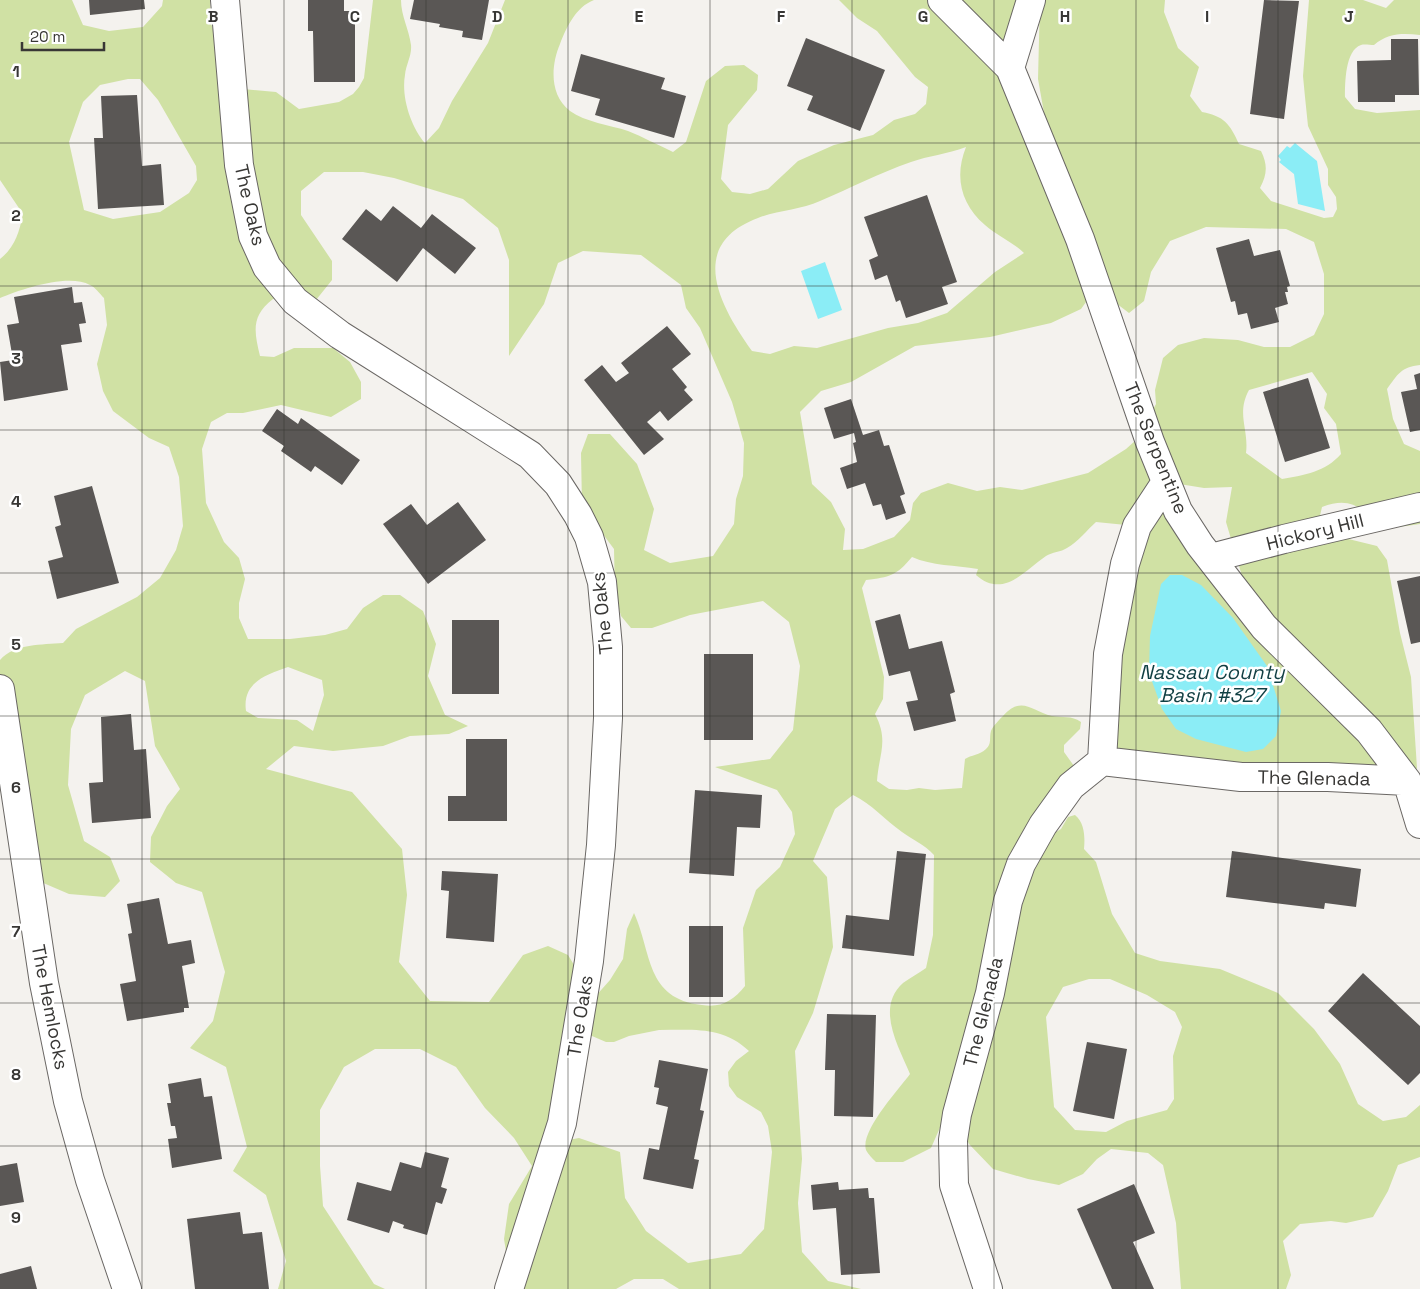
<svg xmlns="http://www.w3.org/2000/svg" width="1420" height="1289" viewBox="0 0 1420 1289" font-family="'Space Grotesk',sans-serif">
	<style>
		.green { fill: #d0e1a4; fill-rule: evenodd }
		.water { fill: #8bedf6 }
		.building { fill: #5a5755 }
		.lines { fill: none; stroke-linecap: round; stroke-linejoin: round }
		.minor-casing { stroke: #6a6764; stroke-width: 30 }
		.minor { stroke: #fff; stroke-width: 28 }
		.grid { fill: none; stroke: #383735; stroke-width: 1; stroke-opacity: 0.55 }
		.labels { text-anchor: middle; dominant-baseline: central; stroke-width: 5; stroke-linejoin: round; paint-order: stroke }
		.street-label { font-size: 19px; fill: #383735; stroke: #fff }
		.water-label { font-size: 20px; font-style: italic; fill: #103f43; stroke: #fff }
		.grid-label { font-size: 16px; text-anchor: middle; font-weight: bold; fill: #383735; stroke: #fff; stroke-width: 5; stroke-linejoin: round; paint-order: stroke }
	</style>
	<rect width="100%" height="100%" fill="#f4f2ee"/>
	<path class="green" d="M0,0H72L83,25L109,31L143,27L162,6L163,0H210L211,23L233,97L243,89L276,92L299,109L339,102L353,94L359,87L364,78L373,0H401C401,16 409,29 411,45C412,56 406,64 405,75C401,97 411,127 425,143L439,128L452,101L488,43L505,0H594C576,7 567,26 560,44C551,65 549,95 570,111C585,122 610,125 628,131C643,137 658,145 673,152L686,142L706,81L725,66L744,65L758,75L757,90L728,125L721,179L732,192L750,194L768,189L798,161L834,145L873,135L894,120L915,114L926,104L928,87L915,77L877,31L857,18L839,0H1031L1010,68L1055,175L1038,79L1040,0H1165L1164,12L1178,48L1199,67L1190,96L1202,112C1224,116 1230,124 1239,144L1261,151C1268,165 1267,175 1260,188L1271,201L1324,218L1333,217L1337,209L1336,197L1328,185V169L1308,126L1305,97L1303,76L1309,0H1363L1386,8L1394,0H1420V35C1402,33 1388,33 1374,45C1370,45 1364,44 1361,45C1345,50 1345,84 1345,97L1355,109L1377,113L1420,110V365C1401,367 1398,374 1387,389L1393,419L1404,444L1420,451V524C1412,525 1400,528 1393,526C1362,517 1358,493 1322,507L1319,520L1328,534L1377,546L1387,560L1400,633L1411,677L1417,768L1410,781L1102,761L1136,526L1096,522C1087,530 1078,542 1067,548C1061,552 1052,552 1046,556C1024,571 1003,599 976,575L978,569C955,565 932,566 912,557C896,576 890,577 866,580L862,588L884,677L883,699L875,714C889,741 879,753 877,781L889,789L907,790L919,788L935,790L962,788L965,759C971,755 980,755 986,749C992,744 989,738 991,731C993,726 999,720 1003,716C1022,695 1031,711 1052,716C1063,718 1071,715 1081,722L1080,729L1064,745V752L1074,766L1049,836L1061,829L1068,817L1075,815C1085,823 1085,838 1084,849L1096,862L1112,914L1135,953L1160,961L1220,969L1278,993L1314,1029L1340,1064L1358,1104L1383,1121L1406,1117L1420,1105V1157L1398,1165L1388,1191L1373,1217L1346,1223L1331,1221L1300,1224L1283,1241L1291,1275L1286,1289H1181L1176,1223L1163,1165L1148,1153L1111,1149L1097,1159L1083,1174L1059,1185L1028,1179L993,1169L969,1144L950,1105L931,1148L903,1162H876C873,1159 868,1154 866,1150C860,1131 899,1089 910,1074C899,1047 875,1008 903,983C910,978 919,973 926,968L933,935L934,855C924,844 914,841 902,832C885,820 872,804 853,795L835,809L813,861L827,877L833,947L813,1013L795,1051L802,1159L798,1203L802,1252L828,1281L861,1289H679L663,1279H634L616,1289H512L504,1239L509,1204L532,1166L514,1138L485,1108L456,1067L420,1049H375L344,1067L320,1110V1166L323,1206L374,1284L385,1289H278L286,1261L266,1195L233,1171L247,1147L226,1067L190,1048L213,1021L225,972L202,892L176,883L150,862L151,837L167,806L180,789L155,746L145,681L125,671L85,695L71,729L68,785L84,841L110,857L120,881L105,897L69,894L41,882L0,689V660C15,643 42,645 63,643L76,629L137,597L160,578L176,550L183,526L179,477L169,447L149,438L113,411L103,391L97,364L107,325L104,298C100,294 95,287 90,285C69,273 21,289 0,298V259C15,247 19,233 23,214L0,180ZM128,79H140L158,100L196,166L197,180L189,193L160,212L113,219L84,210L69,142L83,102L100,85ZM966,147C954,177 961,204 985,225C997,236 1013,242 1024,253L995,272L947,313L918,323L888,328L817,348L794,346L770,354L752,351C720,306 686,245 758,218C778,210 801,210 820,201C851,188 879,173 911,162C928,156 947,154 966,147ZM232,172L240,224L232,203ZM324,172H363L394,178L463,199L498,228L509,260V356L544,304L558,263L583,251L641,255L681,285L686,308L700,328L732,402L744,443L743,476L736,499L734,524L713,556L670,563L644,550L654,509L637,464L610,434H588L581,453L582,506L614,549L615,595L621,616L631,628H652L690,615L763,601L789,622L800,666L793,730L770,759L715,767L777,790L792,812L795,834L780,867L756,890L743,928L745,986C733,1001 721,1008 702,1005C645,999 652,952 634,913L627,929L623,959L610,980L594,998L568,955L548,946L523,955L489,1002L430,1001L399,962L407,895L402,849L352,792L266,769L294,746L333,751L383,746L410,736L449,734L468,726L445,715L428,676L436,644L423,611L400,595H383L363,608L347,629L325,635L290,639H248L239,618V603L245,579L239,558L224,542L206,503L202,449L211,422L227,413H243L281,405L331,417L361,399V382L350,362L333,348H294L274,357L260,356C254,331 251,316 273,299L316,300L332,280V261L301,215V191ZM1206,227L1286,229L1314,242L1324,274V314L1314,335L1290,347H1264L1238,340L1204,338L1178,345L1163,358L1155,390L1156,404L1150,415L1146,431L1126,449L1088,473L1022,490L1000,487L977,491L948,483L921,493L913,503L910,520L894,537L863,549L843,550L845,529L831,502L812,484L800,412L821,391L851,382L915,346L990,337L1051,323L1081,309L1096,288L1129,313L1144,301L1151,272L1170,241ZM1312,372L1327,394L1324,408L1336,424L1341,454C1325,472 1305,475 1282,479L1246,453C1249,429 1236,414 1249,390ZM1167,482L1204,488L1232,487L1226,522L1242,576L1240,577ZM288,667L322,680L324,695L313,731L297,720L258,718L246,711C242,683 265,675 288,667ZM1089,979H1110L1147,995L1175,1012L1182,1027L1173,1056L1174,1099L1167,1110L1127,1121L1106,1132L1075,1130L1054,1107L1046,1017L1063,987ZM659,1030C693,1030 723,1026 749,1051L736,1061L728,1072L729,1086L737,1097L761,1112L768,1126L772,1152L764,1229L741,1254L688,1263L646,1231L625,1198L620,1152L579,1138L557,1142L585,1033L606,1042H614L629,1036Z"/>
	<path class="water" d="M1295,143L1317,161L1325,211L1298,204L1294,174L1279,162L1281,160L1278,156L1287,146L1290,148Z
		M825,262L842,310L818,319L801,271Z
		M1170,575H1182L1201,585L1233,618L1267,666L1281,711L1276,736L1263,749L1246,752L1196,739L1176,729L1162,709L1149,673L1150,636L1161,584Z"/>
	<path class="building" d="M89,0H144L145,9L90,15Z
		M308,0H344V11H355V82H314L313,31H308Z
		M414,0H489L482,40L462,37L463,31L439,27L440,24L410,19Z
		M1264,0L1299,1L1284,119L1250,114Z
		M806,38L885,70L860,131L807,110L813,96L787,86Z
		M1391,39H1418L1419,95H1395V102H1358L1357,61L1391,60Z
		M581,54L665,78L661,89L686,96L674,138L595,115L600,99L571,91Z
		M137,95L142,166L161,164L164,205L98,209L94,138H103L101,96Z
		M927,195L957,282L942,287L948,304L906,318L900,300L896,302L887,275L875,280L869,260L878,256L864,217Z
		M393,206L421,228L432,214L476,248L455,274L423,248L397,282L342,239L366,209L381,221Z
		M1249,239L1254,256L1280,250L1290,286L1287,287L1288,292H1285L1288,304L1275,308L1279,322L1251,329L1247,313L1238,315L1235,301L1231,302L1216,248Z
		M72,287L74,303L82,302L86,323L79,324L82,342L61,345L68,390L4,401L0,362L13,360L7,325L19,323L14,297Z
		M667,326L691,354L672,369L687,387L684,390L693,400L668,421L660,411L647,422L664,439L644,455L584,380L602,365L616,382L629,373L621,363Z
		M1420,373V430L1410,432L1401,392L1417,389L1414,375Z
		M1308,378L1330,448L1285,462L1263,392Z
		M851,399L863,435L879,430L884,446L889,445L905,494L900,496L906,513L886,520L881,504L873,506L865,483L847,489L840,468L857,462L853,443L856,442L854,433L834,439L824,408Z
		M277,409L298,424L301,418L360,460L342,485L315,466L311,472L281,451L284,446L262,431Z
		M92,486L119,583L57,599L48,561L63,557L55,527L61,525L54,496Z
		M458,502L486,540L428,584L383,524L411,504L427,525Z
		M1420,576V642L1411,644L1397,581Z
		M900,614L909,649L942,641L955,692L950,694L956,721L914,731L906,702L918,700L910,671L889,676L875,621Z
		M452,620H499V694H452Z
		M704,654H753V740H704Z
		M131,714L134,750L146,749L151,818L92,823L89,783L103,782L101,717Z
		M466,739H507V821H448V796H466Z
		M695,790L762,795L760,828L737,827L734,876L689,873Z
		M897,851L926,854L914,956L842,948L846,915L889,920Z
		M1232,851L1361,869L1356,907L1325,903L1324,909L1226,897Z
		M442,871L498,874L494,942L446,938L449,891L441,890Z
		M159,898L168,944L191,940L195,963L182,966L189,1008H184V1012L127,1021L120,984L136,981L128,934L132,933L127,904Z
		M689,926H723V997H689Z
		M1363,973L1420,1026V1073L1408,1085L1328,1011Z
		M827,1014L876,1015L873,1117L834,1116L835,1070H825Z
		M1087,1042L1127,1049L1114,1119L1073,1111Z
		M659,1060L708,1069L700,1110L704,1111L694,1159L699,1160L693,1189L643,1179L649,1148L659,1150L668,1107L656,1104L659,1088L654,1087Z
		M201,1078L204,1097L212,1096L222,1159L172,1168L168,1139L177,1138L175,1126H171L167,1103H171L168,1084Z
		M425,1152L449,1158L441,1187L447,1189L442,1204L436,1202L427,1235L403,1228L404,1225L393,1221L389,1233L347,1220L357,1182L391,1191L400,1162L421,1168Z
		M17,1163L24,1202L0,1206V1166Z
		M838,1182L839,1190L868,1188L869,1198H874L880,1273L841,1275L836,1208L813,1210L811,1185Z
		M1134,1184L1155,1233L1133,1242L1154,1289H1112L1077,1209Z
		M240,1212L243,1234L262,1232L269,1289H195L187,1219Z
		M31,1266L37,1289H0V1274Z"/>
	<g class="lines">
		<defs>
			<path id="minor" d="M225,0L239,165L253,236L267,267L295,301L340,335L530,455L558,484L578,515L589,537L602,582L608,647V718L601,845L589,961L562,1123L509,1289
				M942,0L1010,68L1080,239L1150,442L1178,511L1200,545L1264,627L1369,731L1407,781L1420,824
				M1010,68L1031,0
				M1211,558L1284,539L1420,507
				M0,689L44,983L68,1101L90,1180L127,1289
				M1102,761L1108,654L1125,564L1137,526L1166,482
				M988,1289L954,1185L953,1140L957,1114L990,993L1008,901L1021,864L1043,825L1071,786L1102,761L1241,777H1328L1407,781"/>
		</defs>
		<use href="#minor" class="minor-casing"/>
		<use href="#minor" class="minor"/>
	</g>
	<path class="grid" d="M142,0V1289M284,0V1289M426,0V1289M568,0V1289M710,0V1289M852,0V1289M994,0V1289M1136,0V1289M1278,0V1289M0,143H1420M0,286H1420M0,430H1420M0,573H1420M0,716H1420M0,859H1420M0,1003H1420M0,1146H1420"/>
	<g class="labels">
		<g class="street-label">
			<text transform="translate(250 205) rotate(77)">The Oaks</text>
			<text transform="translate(1156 448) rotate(68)">The Serpentine</text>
			<text transform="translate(1315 532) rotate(-14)">Hickory Hill</text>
			<text transform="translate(602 613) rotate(-96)">The Oaks</text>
			<text transform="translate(1314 778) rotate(1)">The Glenada</text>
			<text transform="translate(50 1007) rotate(79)">The Hemlocks</text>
			<text transform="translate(983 1012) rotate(-76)">The Glenada</text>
			<text transform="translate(580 1016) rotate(-81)">The Oaks</text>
		</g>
		<g class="water-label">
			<text x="1212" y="672">Nassau County<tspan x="1212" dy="23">Basin #327</tspan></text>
		</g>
	</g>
	<g class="grid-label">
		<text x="213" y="22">B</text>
		<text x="355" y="22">C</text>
		<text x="497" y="22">D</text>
		<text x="639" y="22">E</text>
		<text x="781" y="22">F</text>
		<text x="923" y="22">G</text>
		<text x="1065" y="22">H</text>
		<text x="1207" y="22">I</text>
		<text x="1349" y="22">J</text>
		<text x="16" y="77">1</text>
		<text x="16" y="221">2</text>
		<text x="16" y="364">3</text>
		<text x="16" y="507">4</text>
		<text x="16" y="650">5</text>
		<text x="16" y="793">6</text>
		<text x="16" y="937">7</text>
		<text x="16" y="1080">8</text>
		<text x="16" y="1223">9</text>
	</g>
	<path d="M22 42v8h82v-8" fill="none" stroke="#383735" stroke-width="2.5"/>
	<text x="30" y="42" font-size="15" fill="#383735" stroke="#ffffff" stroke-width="4" paint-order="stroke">20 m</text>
</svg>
